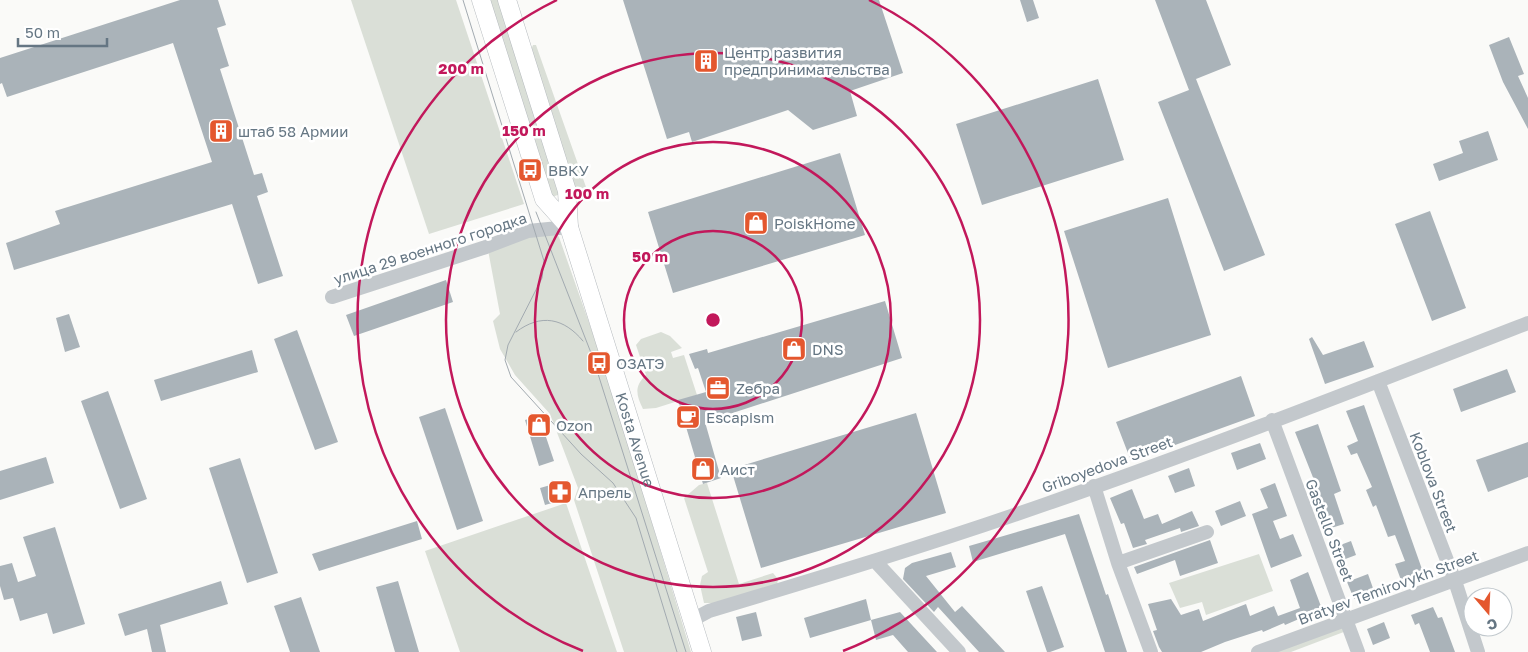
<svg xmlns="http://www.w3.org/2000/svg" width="1528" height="652" viewBox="0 0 1528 652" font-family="'Golos Text',sans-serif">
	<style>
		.green { fill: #dadfd7 }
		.building { fill: #aab3b9 }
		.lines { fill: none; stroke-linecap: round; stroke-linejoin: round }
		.major-casing { stroke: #b5babe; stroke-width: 19 }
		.minor { stroke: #c3c8cc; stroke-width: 14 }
		.major { stroke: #fff; stroke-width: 18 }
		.tram { stroke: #a2aab0; stroke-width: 1 }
		.ring { fill: none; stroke: #c2185b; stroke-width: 2.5 }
		.labels { text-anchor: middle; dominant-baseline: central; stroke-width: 5; stroke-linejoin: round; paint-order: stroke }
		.poi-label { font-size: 15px; fill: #657683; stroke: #fff; text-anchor: start }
		.street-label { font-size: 15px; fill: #657683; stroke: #fff }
		.centre { fill: #c2185b; stroke: #fff; stroke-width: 2.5 }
		.ring-label { font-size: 15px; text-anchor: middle; font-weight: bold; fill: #c2185b; stroke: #fff; stroke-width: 5; stroke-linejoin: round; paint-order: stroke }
	</style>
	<rect width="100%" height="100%" fill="#fafaf8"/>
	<path class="green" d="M351,0H456L524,204L429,234Z
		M488,0H500L560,194L550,198Z
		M533,45H536L586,187L587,196L584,199H581L577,194L531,50Z
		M556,233L559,237L607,374L691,652H624L574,500L578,488L550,414L515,375L500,349L493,321L500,314L488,250L525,235Z
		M661,332L670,336L682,348L671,352L673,358L684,355L697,395L656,408L643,409C636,395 634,386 646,375L636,345L641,339Z
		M707,483L739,584L773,573L778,579L777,585L718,603H704L700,585L702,576L708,572L684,498L699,485Z
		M566,503L617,652H460L425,551Z
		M1259,554L1273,591L1206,615L1202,602L1180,608L1169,583Z
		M1347,624L1349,630L1291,652H1273Z"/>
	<path class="building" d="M180,0H218L226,25L217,28L229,66L220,69L254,175L262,173L268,192L257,196L283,276L258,284L232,204L14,270L6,243L60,224L55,211L212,162L173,43L7,97L2,83L0,84V58Z
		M623,0H879L903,73L850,91L857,116L813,130L788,110L692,142L689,132L667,139Z
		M1020,0H1033L1039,18L1027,22Z
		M1155,0H1206L1231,65L1196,79L1265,255L1224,271L1158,102L1189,90Z
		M1509,37L1524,74L1518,76L1528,98V129L1503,82L1489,45Z
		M1098,79L1124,160L982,205L956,124Z
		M1488,131L1498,160L1439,181L1433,164L1463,153L1459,141Z
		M840,153L865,235L673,293L648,212Z
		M1168,198L1211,335L1108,368L1064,231Z
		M1430,211L1466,308L1432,321L1395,224Z
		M446,280L453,302L354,336L346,315Z
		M885,301L902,358L705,422L721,478L703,484L678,400L706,392L698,368L695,369L689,354L707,349L708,353Z
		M69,314L80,347L65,352L56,318Z
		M297,330L338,442L315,450L274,339Z
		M1312,337L1323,355L1364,341L1374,367L1325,384L1309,339Z
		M252,350L258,372L161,401L154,380Z
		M1507,369L1516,392L1461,412L1453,389Z
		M1241,376L1255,416L1131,461L1116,422Z
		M108,391L147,499L120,509L81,401Z
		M1364,405L1423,572L1401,580L1395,564L1405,561L1395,535L1388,537L1376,505L1373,507L1366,490L1372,487L1357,453L1351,455L1347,446L1358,441L1346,411Z
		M445,408L483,521L457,530L419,417Z
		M916,413L946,513L761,568L731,469Z
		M539,416L554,461L539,466L525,420Z
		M1318,424L1341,491L1334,494L1344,524L1328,529L1314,486L1316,485L1295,432Z
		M1528,442V477L1488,492L1476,460Z
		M1260,443L1266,459L1237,470L1231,453Z
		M46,457L54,483L0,500V471Z
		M240,458L278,573L247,583L209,468Z
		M1189,468L1195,486L1175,493L1168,476Z
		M561,482L566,499L545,505L540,488Z
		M1275,483L1287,516L1273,521L1280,539L1293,534L1302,556L1271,568L1252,514L1268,508L1260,489Z
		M1132,489L1144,519L1158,514L1162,524L1192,511L1199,526L1181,532L1180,528L1145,540L1147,544L1133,548L1124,523L1121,524L1110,498Z
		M1240,501L1246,516L1221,526L1215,511Z
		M1079,514L1106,595L1108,594L1127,652H1105L1065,534L973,562L969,546Z
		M417,521L422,539L319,571L312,554Z
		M55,527L85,624L53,634L47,613L20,621L13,598L4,600L0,586V566L12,563L18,582L36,576L23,537Z
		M1210,540L1218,563L1180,576L1175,560L1137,574L1134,567Z
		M1351,541L1356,555L1340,561L1335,547Z
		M951,552L956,567L926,576L955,612L962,606L1005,652H979L938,607L934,612L903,579L905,568L912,563Z
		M1308,572L1322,609L1285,625L1284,623L1263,632L1262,630L1225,642L1201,652H1162L1159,647L1153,631L1157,630L1148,604L1171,599L1181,615L1199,609L1203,621L1246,604L1250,616L1274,606L1278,616L1300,608L1290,580Z
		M1368,574L1374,591L1354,599L1347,582Z
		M221,581L228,604L160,625L166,652H152L147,629L125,636L118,614Z
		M398,581L419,652H395L376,587Z
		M1042,586L1064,647L1050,652H1047L1026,591Z
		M301,597L320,652H290L274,606Z
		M866,599L871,620L810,638L804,618Z
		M1433,607L1438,618L1442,617L1455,652H1430L1419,623L1415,625L1411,615Z
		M756,612L762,636L742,641L736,617Z
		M900,612L937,652H908L893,635L876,640L871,620Z
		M1384,622L1390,638L1373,645L1367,629Z"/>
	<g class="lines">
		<defs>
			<g id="major">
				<path d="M481,0L544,199L569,227"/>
				<path id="s1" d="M507,0L567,191L569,227L702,652"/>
			</g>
		</defs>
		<use href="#major" class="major-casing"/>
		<path class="minor" d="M332,297L486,247L528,231L569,227
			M1378,381L1455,581L1478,652
			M1272,420L1358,652
			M1094,486L1118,563L1151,652
			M875,561L959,652
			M1118,563L1207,532
			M692,620L709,611C822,577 935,543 1046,504C1208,448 1368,385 1528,323
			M1258,652L1528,553"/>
		<use href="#major" class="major"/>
		<path class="tram" d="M463,0L544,261L542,278L508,345L505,360L511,377L581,454L613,483L636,518L677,652
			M536,212L593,358L686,652
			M516,332C541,313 564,318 583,341"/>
	</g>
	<g class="ring">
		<circle cx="713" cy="320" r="89"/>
		<circle cx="713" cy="320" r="178"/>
		<circle cx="713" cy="320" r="267"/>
		<path d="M583 651A356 356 0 0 1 557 0M869 0A356 356 0 0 1 843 651"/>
	</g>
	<defs>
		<symbol id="building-square" viewBox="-11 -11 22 22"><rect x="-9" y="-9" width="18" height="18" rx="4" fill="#e4572e" stroke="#fff"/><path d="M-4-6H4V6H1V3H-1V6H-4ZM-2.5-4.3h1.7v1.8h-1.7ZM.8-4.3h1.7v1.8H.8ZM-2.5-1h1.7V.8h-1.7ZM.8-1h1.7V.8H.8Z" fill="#fff"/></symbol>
		<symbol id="bus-square" viewBox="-11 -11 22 22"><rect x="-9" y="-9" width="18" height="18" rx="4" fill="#e4572e" stroke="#fff"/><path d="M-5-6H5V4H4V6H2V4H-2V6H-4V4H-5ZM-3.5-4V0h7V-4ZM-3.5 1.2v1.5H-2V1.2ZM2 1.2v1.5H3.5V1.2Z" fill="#fff"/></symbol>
		<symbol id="shop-square" viewBox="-11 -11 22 22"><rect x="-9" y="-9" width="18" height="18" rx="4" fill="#e4572e" stroke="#fff"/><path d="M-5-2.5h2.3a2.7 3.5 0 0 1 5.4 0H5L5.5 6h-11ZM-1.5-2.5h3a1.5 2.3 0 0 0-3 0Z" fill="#fff"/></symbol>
		<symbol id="office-square" viewBox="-11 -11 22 22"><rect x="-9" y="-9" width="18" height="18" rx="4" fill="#e4572e" stroke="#fff"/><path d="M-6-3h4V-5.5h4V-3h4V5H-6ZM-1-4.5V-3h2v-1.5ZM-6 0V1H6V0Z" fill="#fff"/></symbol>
		<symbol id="cafe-square" viewBox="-11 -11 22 22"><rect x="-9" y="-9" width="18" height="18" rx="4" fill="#e4572e" stroke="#fff"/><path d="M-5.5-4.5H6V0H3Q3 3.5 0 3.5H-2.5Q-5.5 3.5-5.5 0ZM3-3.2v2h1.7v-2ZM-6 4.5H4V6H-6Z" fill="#fff"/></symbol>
		<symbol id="pharmacy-square" viewBox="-11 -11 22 22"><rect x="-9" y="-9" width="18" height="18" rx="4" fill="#e4572e" stroke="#fff"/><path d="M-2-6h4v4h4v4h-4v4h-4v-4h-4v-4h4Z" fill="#fff"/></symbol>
	</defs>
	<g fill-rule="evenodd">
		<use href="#building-square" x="692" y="47" width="28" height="28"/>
		<use href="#building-square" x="207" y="117" width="28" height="28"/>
		<use href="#bus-square" x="516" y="156" width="28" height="28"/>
		<use href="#shop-square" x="742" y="209" width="28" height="28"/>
		<use href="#shop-square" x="780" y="335" width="28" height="28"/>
		<use href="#bus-square" x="585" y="349" width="28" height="28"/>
		<use href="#office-square" x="704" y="374" width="28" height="28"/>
		<use href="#cafe-square" x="674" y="403" width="28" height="28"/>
		<use href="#shop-square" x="525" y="411" width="28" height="28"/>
		<use href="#shop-square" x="689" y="455" width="28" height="28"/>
		<use href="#pharmacy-square" x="546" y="478" width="28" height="28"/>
	</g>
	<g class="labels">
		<g class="poi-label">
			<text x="724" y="52">Центр развития<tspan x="724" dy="17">предпринимательства</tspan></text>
			<text x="238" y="131">штаб 58 Армии</text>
			<text x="548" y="170">ВВКУ</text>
			<text x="774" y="223">PoiskHome</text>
			<text x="812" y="349">DNS</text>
			<text x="616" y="363">ОЗАТЭ</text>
			<text x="736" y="388">Zeбра</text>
			<text x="706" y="417">Escapism</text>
			<text x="556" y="425">Ozon</text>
			<text x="720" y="469">Аист</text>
			<text x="578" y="492">Апрель</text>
		</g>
		<g class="street-label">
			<text transform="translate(430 248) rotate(-18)">улица 29 военного городка</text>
			<text stroke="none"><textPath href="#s1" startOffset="459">Kosta Avenue</textPath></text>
			<text transform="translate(1107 464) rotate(-20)">Griboyedova Street</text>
			<text transform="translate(1434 482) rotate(69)">Koblova Street</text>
			<text transform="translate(1330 530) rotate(69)">Gastello Street</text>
			<text transform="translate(1388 587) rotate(-20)">Bratyev Temirovykh Street</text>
		</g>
	</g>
	<circle cx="713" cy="320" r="8" class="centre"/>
	<g class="ring-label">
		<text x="461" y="74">200 m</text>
		<text x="524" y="136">150 m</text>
		<text x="587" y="199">100 m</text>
		<text x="650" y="262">50 m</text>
	</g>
	<g transform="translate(1488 612) rotate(161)"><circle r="24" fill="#ffffff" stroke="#c1c8cd"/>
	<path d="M0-4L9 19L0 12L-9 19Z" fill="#e4572e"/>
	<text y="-8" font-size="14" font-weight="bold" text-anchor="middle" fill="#657683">С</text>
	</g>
	<path d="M18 38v8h89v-8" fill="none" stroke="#657683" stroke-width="2.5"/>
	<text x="25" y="38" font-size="15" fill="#657683" stroke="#ffffff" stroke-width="4" paint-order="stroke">50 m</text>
</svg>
